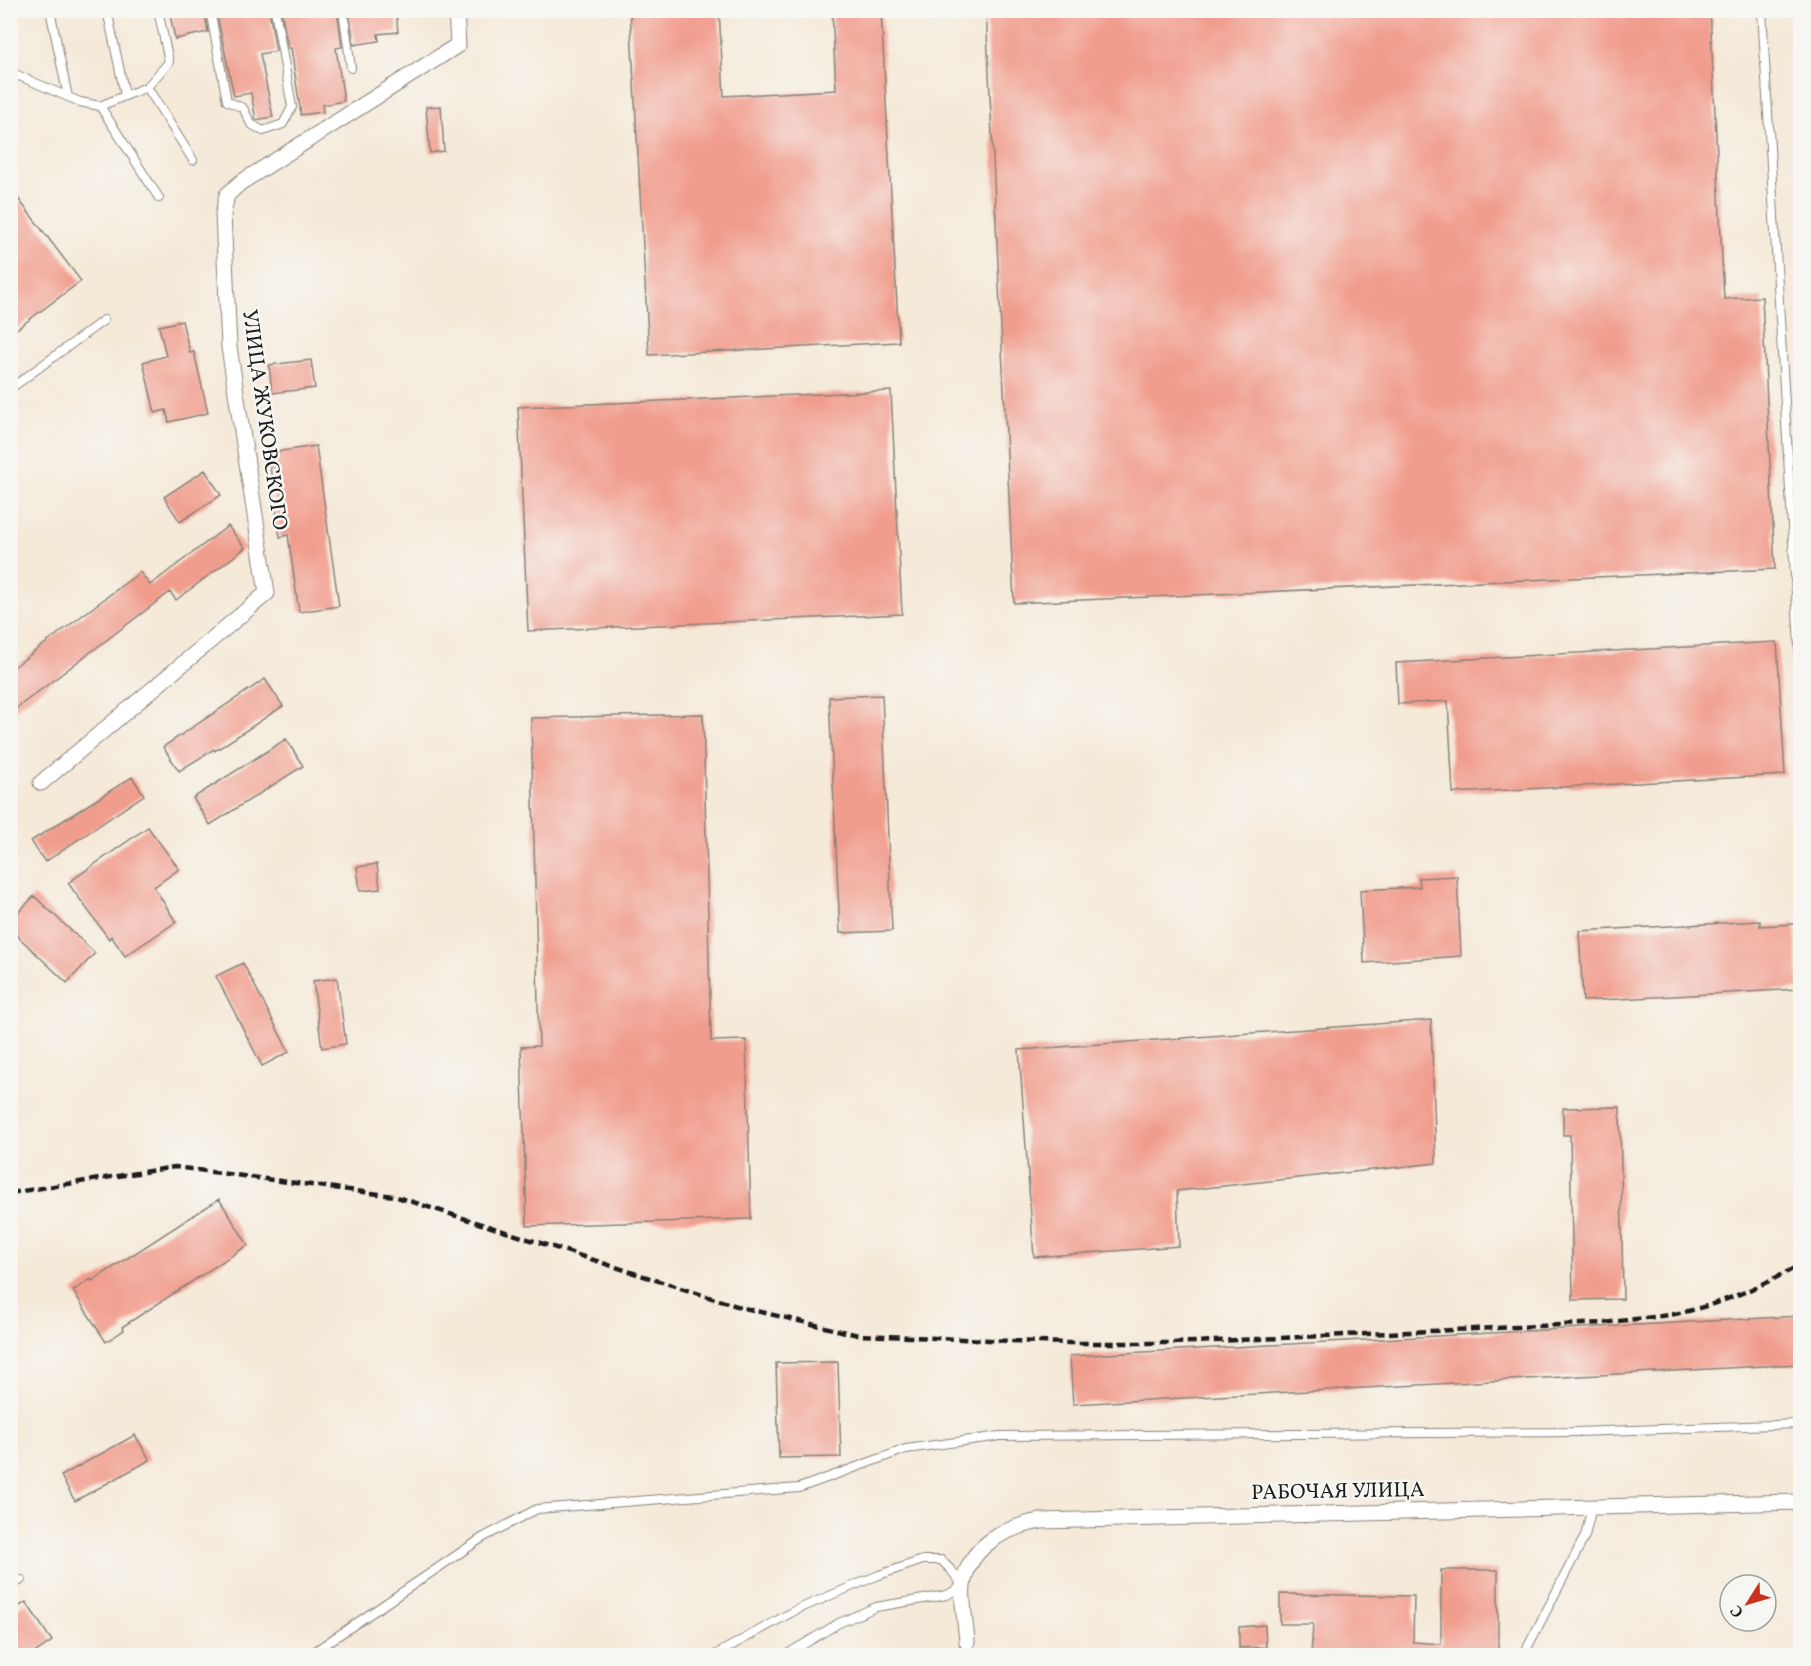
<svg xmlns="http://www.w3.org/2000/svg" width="1811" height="1666" viewBox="0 0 1811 1666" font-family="Vollkorn,serif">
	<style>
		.building { fill: #f19d8d }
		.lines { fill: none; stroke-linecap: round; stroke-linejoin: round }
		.lane-casing { stroke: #88827a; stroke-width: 10 }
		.street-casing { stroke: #88827a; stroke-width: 17 }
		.lane { stroke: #fff; stroke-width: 8 }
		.street { stroke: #fff; stroke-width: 15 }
		.rail { stroke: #1c1c1c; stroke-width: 4.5; stroke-dasharray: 9 4.5; stroke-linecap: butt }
		.labels { text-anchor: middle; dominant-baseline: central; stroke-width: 5; stroke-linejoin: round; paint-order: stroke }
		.street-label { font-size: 21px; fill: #1c1c1c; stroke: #f6f6f2 }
	</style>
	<rect width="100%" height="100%" fill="#f6f6f2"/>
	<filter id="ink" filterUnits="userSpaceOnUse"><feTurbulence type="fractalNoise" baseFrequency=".0167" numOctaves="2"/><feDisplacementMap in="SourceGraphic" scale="12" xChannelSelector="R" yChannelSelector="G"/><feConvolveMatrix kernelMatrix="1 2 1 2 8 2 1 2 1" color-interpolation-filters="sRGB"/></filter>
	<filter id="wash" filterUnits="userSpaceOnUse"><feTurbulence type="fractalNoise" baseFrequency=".008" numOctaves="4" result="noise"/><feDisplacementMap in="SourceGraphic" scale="24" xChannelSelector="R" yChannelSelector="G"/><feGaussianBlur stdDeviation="1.35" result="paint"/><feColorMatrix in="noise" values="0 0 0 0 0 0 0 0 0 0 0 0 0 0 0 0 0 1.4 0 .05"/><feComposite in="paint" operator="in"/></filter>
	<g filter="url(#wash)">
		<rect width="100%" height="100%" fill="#f5e9d8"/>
		<g id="blocks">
			<path class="building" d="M169,10H204L208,32L175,39Z
				M216,10H269L276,51L260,54L273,117L256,120L251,93L234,96Z
				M281,10H337L342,47L336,48L344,101L322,105L323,112L301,115L291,48H288Z
				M349,10H396L398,32L378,34L379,41L354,45Z
				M630,10H719L724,96L836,90L832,10H881L899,342L649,355Z
				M986,10H1710L1724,299L1762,297L1775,569L1014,603Z
				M441,106L444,151L430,153L426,107Z
				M10,188L81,281L10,334Z
				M182,321L190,353L194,352L208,413L169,422L166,410L155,413L143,362L166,356L159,326Z
				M311,360L315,388L272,393L269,365Z
				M891,391L902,614L528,631L518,407Z
				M316,446L339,606L299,612L288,535L280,537L268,453Z
				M205,470L221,495L180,522L164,497Z
				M228,526L245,548L176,600L170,592L10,713V670L140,572L150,585Z
				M1777,642L1785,775L1453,793L1448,701L1398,704L1396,663Z
				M265,679L283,706L215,751L214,749L179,771L163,747Z
				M882,695L892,931L840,933L829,697Z
				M703,714L711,1041L746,1040L751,1219L527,1226L521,1047L539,1046L531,718Z
				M286,739L303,766L210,825L193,798Z
				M132,777L144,795L45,862L31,841Z
				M148,827L179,869L154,887L176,922L125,956L111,936L109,939L68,883Z
				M377,864L380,889L360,891L357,867Z
				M1457,876L1461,956L1364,963L1360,890L1420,887L1419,878Z
				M34,896L95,953L67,983L10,929V921Z
				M1760,921V926L1795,924L1799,989L1583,1001L1579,931Z
				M243,963L289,1052L262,1066L216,976Z
				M337,978L346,1044L322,1048L313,981Z
				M1431,1020L1436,1163L1177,1191L1179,1246L1034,1257L1019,1050Z
				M1620,1107L1623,1299L1573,1300L1570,1135H1563V1108Z
				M219,1199L248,1245L122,1327L124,1330L106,1342L73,1291L91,1279L92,1281Z
				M1800,1316V1364L1073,1404L1070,1356Z
				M838,1362L841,1457L779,1458L776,1363Z
				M135,1435L150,1460L75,1501L61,1476Z
				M1441,1570H1498V1656H1311L1313,1624H1280V1594L1414,1596L1413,1642L1441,1644Z
				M26,1602L52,1641L30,1656H10V1612Z
				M1265,1625L1266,1647L1239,1648V1627Z"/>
		</g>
	</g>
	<g filter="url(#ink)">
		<use href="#blocks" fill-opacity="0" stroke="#88827a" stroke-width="1.5"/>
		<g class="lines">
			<defs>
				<path id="lane" d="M50,10L68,97
					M107,10L125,95
					M210,10L227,101L243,108L251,124L263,131L283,124L292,107L275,10
					M343,10L351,68
					M1762,10L1800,662
					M10,72L80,102L100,106L147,87L169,62L158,10
					M147,87L193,160
					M100,106L159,198
					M10,389L104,320
					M10,1478V1479
					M10,1587L21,1580
					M308,1656L482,1538L537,1509L799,1488L906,1449L1000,1436L1577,1432L1800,1424
					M713,1656L796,1610L879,1575L923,1560H941L951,1570L963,1586L947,1595L876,1607L839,1623L784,1656
					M1523,1656L1585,1536L1592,1507"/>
				<path id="street" d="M41,783L267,593L229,347L223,214L227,195L240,183L458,45L456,10
					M967,1642C966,1625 961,1601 963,1586C968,1546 1006,1527 1041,1521L1800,1502"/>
			</defs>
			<use href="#lane" class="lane-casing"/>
			<use href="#street" class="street-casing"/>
			<use href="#lane" class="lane"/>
			<use href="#street" class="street"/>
			<path class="rail" d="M10,1193L175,1167L394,1196L740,1307L858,1335L1066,1343H1173L1604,1323C1625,1320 1647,1318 1669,1315C1715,1307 1760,1287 1800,1265"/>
		</g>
	</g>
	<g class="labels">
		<g class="street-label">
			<text transform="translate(264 420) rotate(82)">УЛИЦА ЖУКОВСКОГО</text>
			<text transform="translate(1338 1492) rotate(-1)">РАБОЧАЯ УЛИЦА</text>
		</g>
	</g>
	<rect width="1811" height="1666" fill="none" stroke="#f6f6f2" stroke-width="36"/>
	<g transform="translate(1748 1603) rotate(233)"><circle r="28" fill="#f6f6f2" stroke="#9f9f9c" stroke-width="1.5"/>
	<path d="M0-4.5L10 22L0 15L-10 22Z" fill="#c8321e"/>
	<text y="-9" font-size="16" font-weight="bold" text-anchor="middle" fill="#1c1c1c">С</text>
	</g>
</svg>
